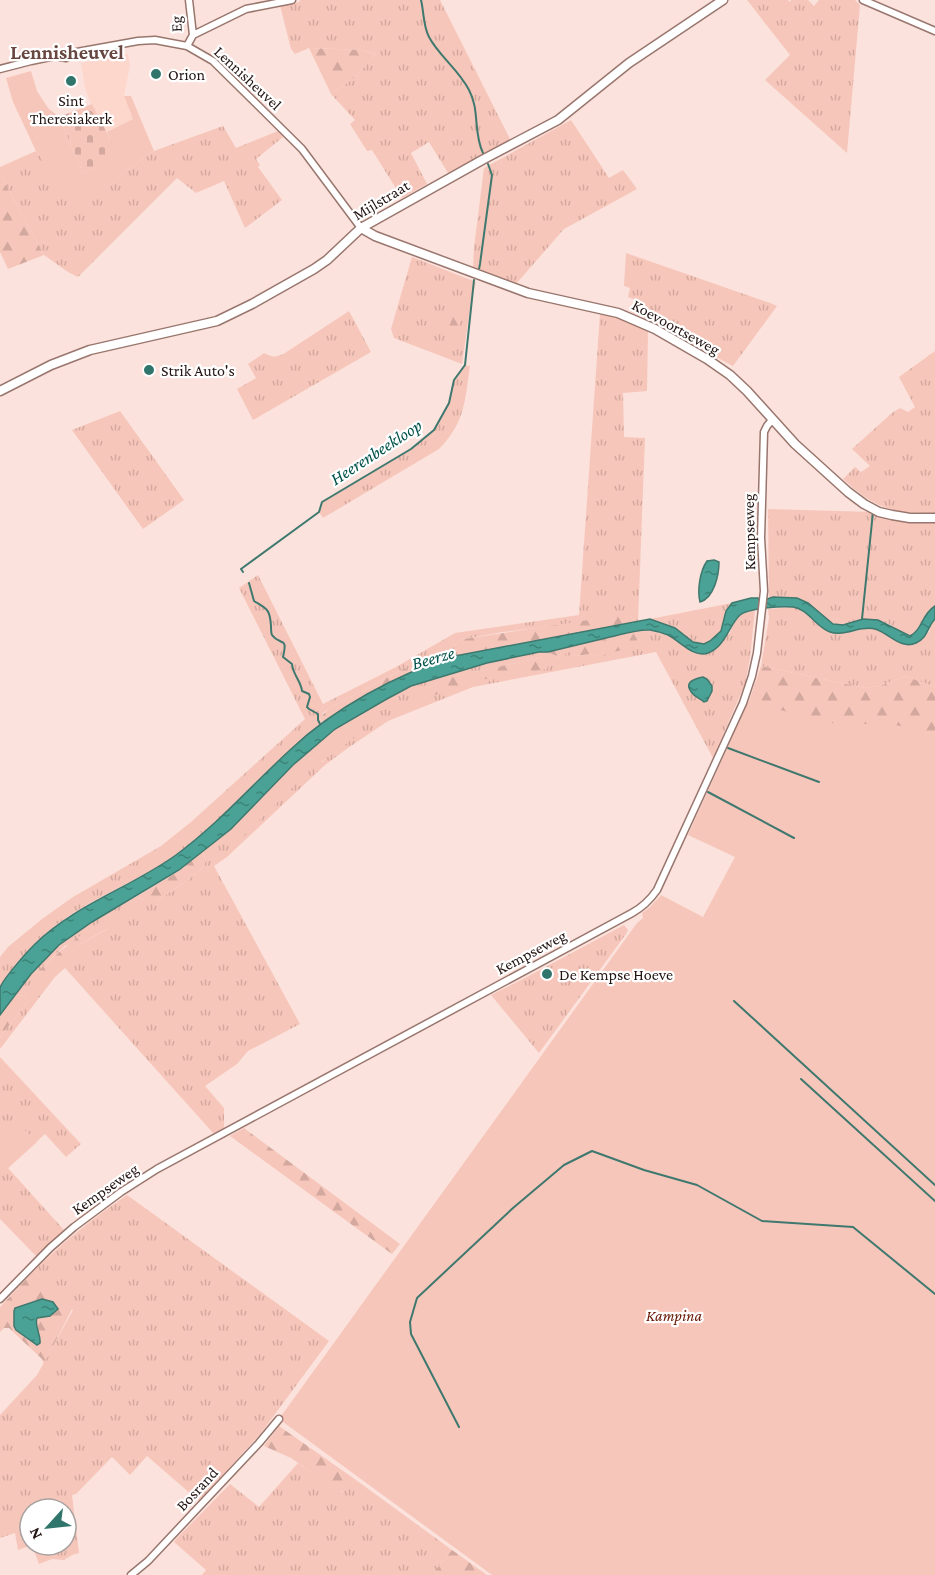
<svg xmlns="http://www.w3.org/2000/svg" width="935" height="1575" viewBox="0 0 935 1575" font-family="'Crimson Pro',serif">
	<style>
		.built { fill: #fdd6cc }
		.grass { fill: url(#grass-tufts); fill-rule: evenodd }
		.forest { fill: url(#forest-firs); fill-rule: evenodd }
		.cemetery { fill: url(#cemetery-stones) }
		.park { fill: #f7c6ba }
		.water { fill: url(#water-ripples); stroke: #3e786e; stroke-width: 1.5 }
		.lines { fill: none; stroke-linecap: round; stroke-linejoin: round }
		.stream { stroke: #3e786e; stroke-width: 2 }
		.street-casing { stroke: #99766d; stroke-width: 9 }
		.secondary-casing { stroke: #99766d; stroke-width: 11 }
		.street { stroke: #fff; stroke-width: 6 }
		.secondary { stroke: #fff; stroke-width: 8 }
		.poi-dot { fill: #2f756c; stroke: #fff; stroke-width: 2 }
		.labels { text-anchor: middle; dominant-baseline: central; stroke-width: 4.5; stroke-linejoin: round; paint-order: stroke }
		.street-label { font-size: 16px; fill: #231512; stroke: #fff }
		.poi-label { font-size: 16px; fill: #231512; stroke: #fff; text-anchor: start }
		.park-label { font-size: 16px; font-style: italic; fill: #681704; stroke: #fff }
		.water-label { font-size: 18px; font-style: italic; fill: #00524a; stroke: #fff }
		.quarter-label { font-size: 20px; font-weight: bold; fill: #684740; stroke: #fff }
	</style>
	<defs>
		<pattern id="grass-tufts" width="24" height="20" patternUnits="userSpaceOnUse" patternTransform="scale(1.5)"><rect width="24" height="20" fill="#f7c6ba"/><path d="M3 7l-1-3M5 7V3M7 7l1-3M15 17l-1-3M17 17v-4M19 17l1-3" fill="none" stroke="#d3a99f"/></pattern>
		<pattern id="forest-firs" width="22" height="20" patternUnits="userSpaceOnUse" patternTransform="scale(1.5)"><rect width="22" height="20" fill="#f7c6ba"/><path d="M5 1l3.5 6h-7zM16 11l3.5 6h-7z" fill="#d3a99f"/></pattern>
		<pattern id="cemetery-stones" width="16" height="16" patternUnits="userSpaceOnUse" patternTransform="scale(1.5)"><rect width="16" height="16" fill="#f7c6ba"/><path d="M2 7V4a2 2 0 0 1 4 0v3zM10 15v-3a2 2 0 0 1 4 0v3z" fill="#d3a99f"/></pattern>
		<pattern id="water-ripples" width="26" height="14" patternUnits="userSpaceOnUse" patternTransform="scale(1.5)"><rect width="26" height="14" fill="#49a295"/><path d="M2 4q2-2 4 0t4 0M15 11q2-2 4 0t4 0" fill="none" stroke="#3c8378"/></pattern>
	</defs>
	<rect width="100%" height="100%" fill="#fbe2dc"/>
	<path class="built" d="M128,54L130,65L124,96L133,119L107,132L92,104H91L85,88L81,63Z"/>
	<path class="grass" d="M300,0H440L511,141L448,173L429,142L411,153L427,184L402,198L372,150L367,151L350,124L355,120L331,94L354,78L376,54L362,50L309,48L295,54L291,49L280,5L299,2Z
		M747,0H788L790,2L791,0H808L814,6L819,0H855L860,5L847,153L765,80L790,55Z
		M571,120L609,178L623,170L637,189L564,229L515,285L473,270L474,247L484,168Z
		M223,126L236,148L278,131L283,137L256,159L260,165L258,167L282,200L245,228L224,181L196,193L177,178L78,277L68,272L44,255L0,174V167L36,151L82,208L126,171L154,151Z
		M626,253L770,303L777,306L733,366C699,349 667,326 631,312L636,300L628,297L630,288L624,286Z
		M412,257L476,282L471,302L462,364L394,338L391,329Z
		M349,311L371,352L253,420L237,389L256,378L248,364L264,353C273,358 277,357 285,353Z
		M600,314L630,321L648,332L647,391L623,393L624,437L645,438L638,621L634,622L631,616L503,632L463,639L453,646L452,652L455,656L436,662L409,673L407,669L405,668L328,709L323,713L320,720L322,722C271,764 230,815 177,854C135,884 83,900 44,935C27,949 14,969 0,987V957L8,947L42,919L73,897L161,846L191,822L305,719L239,588L258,575L323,704L396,667L455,633L579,615Z
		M935,351V513C891,513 876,509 843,479L855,467L861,472L870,466L852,449L892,413L900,408L908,412L915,407L899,377Z
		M465,365L470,366C465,400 465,423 439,449L323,518L319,512L322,502L411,449L434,430L449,403L454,380Z
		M120,411L184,500L143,529L72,430Z
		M768,509L873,512L935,521V606C921,615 923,629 910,636L901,632L889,624L863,619L843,625L833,624L808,603L773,597L769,599Z
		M732,603L726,611L721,631L710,641L704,644L693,642L675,628L650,619Z
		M795,607C810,615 824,634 843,633C854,633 864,626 875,629C891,634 895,645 914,645L929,632L932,623L935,619V687L905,676L880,686L865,688L761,666L769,618L768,609Z
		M755,610L750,658L745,684L713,758L656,652L473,687L388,721L348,748L325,765L227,857L214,866L300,1024L248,1051L237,1064L205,1086L224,1108V1129L214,1134L65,968L55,977L0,1049V1037L28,1001L25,996L16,995C26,980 36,966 49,954C75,930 106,914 136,897L147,901H156L188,880L202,868L206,861L203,851L231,829L266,792L313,747L335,729L385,700L411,686L487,663L539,652H548L560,658L568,650L575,656L590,654L600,656L637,639L632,631C662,628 671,637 695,653L730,633L733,623L741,614ZM544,657L468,683L425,689L457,676ZM357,727L322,762L309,760ZM109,928L79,945L64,958L36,973L65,946Z
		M624,925L628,930L626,934L539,1053L491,995L523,979Z
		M0,1057L81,1144L66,1157L45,1134L8,1168L64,1230L36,1256L0,1219Z
		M127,1195L329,1341L261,1433L199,1501L147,1456L130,1475L112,1457L76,1494L72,1495L79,1553L72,1555L64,1560L52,1559L39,1564L32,1545L18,1550L15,1533L0,1538V1415L37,1375L73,1310L34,1271C63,1242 93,1218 127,1195ZM30,1509H66V1545H30Z
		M298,1463L342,1492L356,1480L452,1550L434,1572L438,1575H202L206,1570L174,1542L177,1538L230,1484L259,1507Z"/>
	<path class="forest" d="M309,48L362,50L376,54L354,78L331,94Z
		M0,174L44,255L8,269L0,252Z
		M456,311H458C461,320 460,339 455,347C448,327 446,332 456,311Z
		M628,614L631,616L634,622L455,656L452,652L453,646L463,639Z
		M632,631L637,639L636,644L625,649L600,656L590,654L575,656L568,651L564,656L560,658L548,652Z
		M544,657L549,664L547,669L480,680L429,697L426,696L424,692L425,689L456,676Z
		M761,666L865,688L880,686L905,676L935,687V823L746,710Z
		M405,668L407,669L409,673L356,701L322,722L320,718L328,709Z
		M357,726L360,727L361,730V733L314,767L310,766L308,763L309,760Z
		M298,775L299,781L235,844L231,845L228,840L230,837L292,776Z
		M203,851L206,861L202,868L188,880L156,901H147L136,897L179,871Z
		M105,919H109L111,924L108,928L79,945L43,979H39L36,973C59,951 78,936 105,919Z
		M16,995L25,996L28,1001L0,1037V1015Z
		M244,1128L400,1244L392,1254L230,1136Z
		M34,1271L73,1307L44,1364L42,1359L9,1328H4L0,1332V1307ZM42,1299L53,1302L58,1309L50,1316L37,1318C35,1327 41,1334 40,1343L35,1345C18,1330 12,1334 15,1308Z
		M279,1426L356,1480L344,1491H339L291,1458L264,1446Z
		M452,1550L487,1575H438L434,1572Z"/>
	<path class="cemetery" d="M92,104L119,156L83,173L59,117Z"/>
	<path class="park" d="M31,71L37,91L48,108L59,117L83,173L118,156L107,132L133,119L124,96H131L154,151L126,171L82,209L36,151L13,102L6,78Z
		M748,702L836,724H890L935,733V1575H492L279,1419L637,923L643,918L642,913L650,907L661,895L703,917L735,857L688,835Z
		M22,1127L37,1142L8,1168L0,1160V1149Z"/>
	<path class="water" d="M714,560L719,562C719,575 714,598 700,602C697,590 700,571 707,561Z
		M773,597L797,598L808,603L833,624L843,625L863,619L878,620L910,636C923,629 921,615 935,606V619C927,627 928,638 916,643C901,650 889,633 875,629C860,625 845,637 830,632C816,627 808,609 793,607C782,606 748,608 740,615C729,625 725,647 708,653C693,658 680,641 668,635C663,633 656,631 650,630C637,629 623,634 610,637C590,642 569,647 548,652H539L487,663L411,686L385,700L335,729L293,765L231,829L179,870L92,922L59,945L31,974L0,1015C0,1007 0,996 0,988C2,980 27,952 34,945C74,905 130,888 176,855C218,824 252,785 290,750C334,708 397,674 455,656L650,619L675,628L693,642L704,644L710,641L721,631L726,611L732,603L751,598H758L761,601Z
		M703,677L707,679L712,686V691L707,701L704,702C700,698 695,697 692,693C683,682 694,679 703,677Z
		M42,1299L53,1302L58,1309L50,1316L37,1318C34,1326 41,1334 40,1343L37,1345L16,1330L14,1326V1311L15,1308Z"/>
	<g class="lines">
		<path class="stream" d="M421,0C424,12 423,26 429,37C439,56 459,70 469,90C480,110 473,133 483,153
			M479,269L480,264L492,175L488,164
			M243,572L241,569L319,512L322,502L411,449L434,430L449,403L454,380L465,365L474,280
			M249,583L254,601C267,609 270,609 271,626C271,629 271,633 272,635C281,647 288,635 283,657L292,664C293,675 301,681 302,691L309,694L310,697L307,707L309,709L318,714V720L320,724
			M862,619L873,512
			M728,748L819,782
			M708,792L794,838
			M734,1001L935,1185
			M801,1079L935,1201
			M459,1427L411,1334L410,1322L417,1298L513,1208L564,1165L592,1151L644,1170L697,1185L762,1221L853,1227L935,1294"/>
		<defs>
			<path id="street" d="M863,0L935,31
				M193,35L246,9L292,0
				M187,46L193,35L189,0
				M0,69L31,61L55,56L66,58L77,52L138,41L155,40L187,46L213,61L302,149L361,228
				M0,1299L50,1248L74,1227L121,1192L157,1169L632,913C643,907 650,900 657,890L743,703L752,676L757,653L764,591L761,538L764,432L767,426L772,420
				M131,1575L148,1561L259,1443L279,1419"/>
			<path id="secondary" d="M361,228L375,236L528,293L618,313L655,329L707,359L730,375L747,391L795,444L848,492L864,504L879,512L892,515L910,518H935
				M0,391L51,365L90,350L217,321L252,304L314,269L327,260L361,228L484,159L558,120L629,63L723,0"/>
		</defs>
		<use href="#street" class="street-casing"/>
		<use href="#secondary" class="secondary-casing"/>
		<use href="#street" class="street"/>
		<use href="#secondary" class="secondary"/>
	</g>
	<g class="poi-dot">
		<circle cx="156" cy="74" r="6"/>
		<circle cx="71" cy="81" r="6"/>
		<circle cx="149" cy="370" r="6"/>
		<circle cx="547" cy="974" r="6"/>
	</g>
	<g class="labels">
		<g class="street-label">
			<text transform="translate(176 24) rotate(-92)">Eg</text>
			<text transform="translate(248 78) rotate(43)">Lennisheuvel</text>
			<text transform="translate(381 200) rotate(-31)">Mijlstraat</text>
			<text transform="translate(676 327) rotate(29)">Koevoortseweg</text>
			<text transform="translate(749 532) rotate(-91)">Kempseweg</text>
			<text transform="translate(531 952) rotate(-28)">Kempseweg</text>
			<text transform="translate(105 1189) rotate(-35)">Kempseweg</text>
			<text transform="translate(197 1489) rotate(-47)">Bosrand</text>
		</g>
		<g class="poi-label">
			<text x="168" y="74">Orion</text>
			<text x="71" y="100" text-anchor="middle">Sint<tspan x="71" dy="18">Theresiakerk</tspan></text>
			<text x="161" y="370">Strik Auto's</text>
			<text x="559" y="974">De Kempse Hoeve</text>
		</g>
		<g class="park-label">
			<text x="674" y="1315">Kampina</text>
		</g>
		<g class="water-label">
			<text transform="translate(376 452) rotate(-33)">Heerenbeekloop</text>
			<text transform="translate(433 658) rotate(-16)">Beerze</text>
		</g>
		<g class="quarter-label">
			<text x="67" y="52">Lennisheuvel</text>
		</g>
	</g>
	<g transform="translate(48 1527) rotate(243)"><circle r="28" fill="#ffffff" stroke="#a7a1a0" stroke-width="1.5"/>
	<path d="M0-4.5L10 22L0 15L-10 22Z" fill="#2f756c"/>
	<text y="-9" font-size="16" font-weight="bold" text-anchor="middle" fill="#231512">N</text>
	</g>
</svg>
